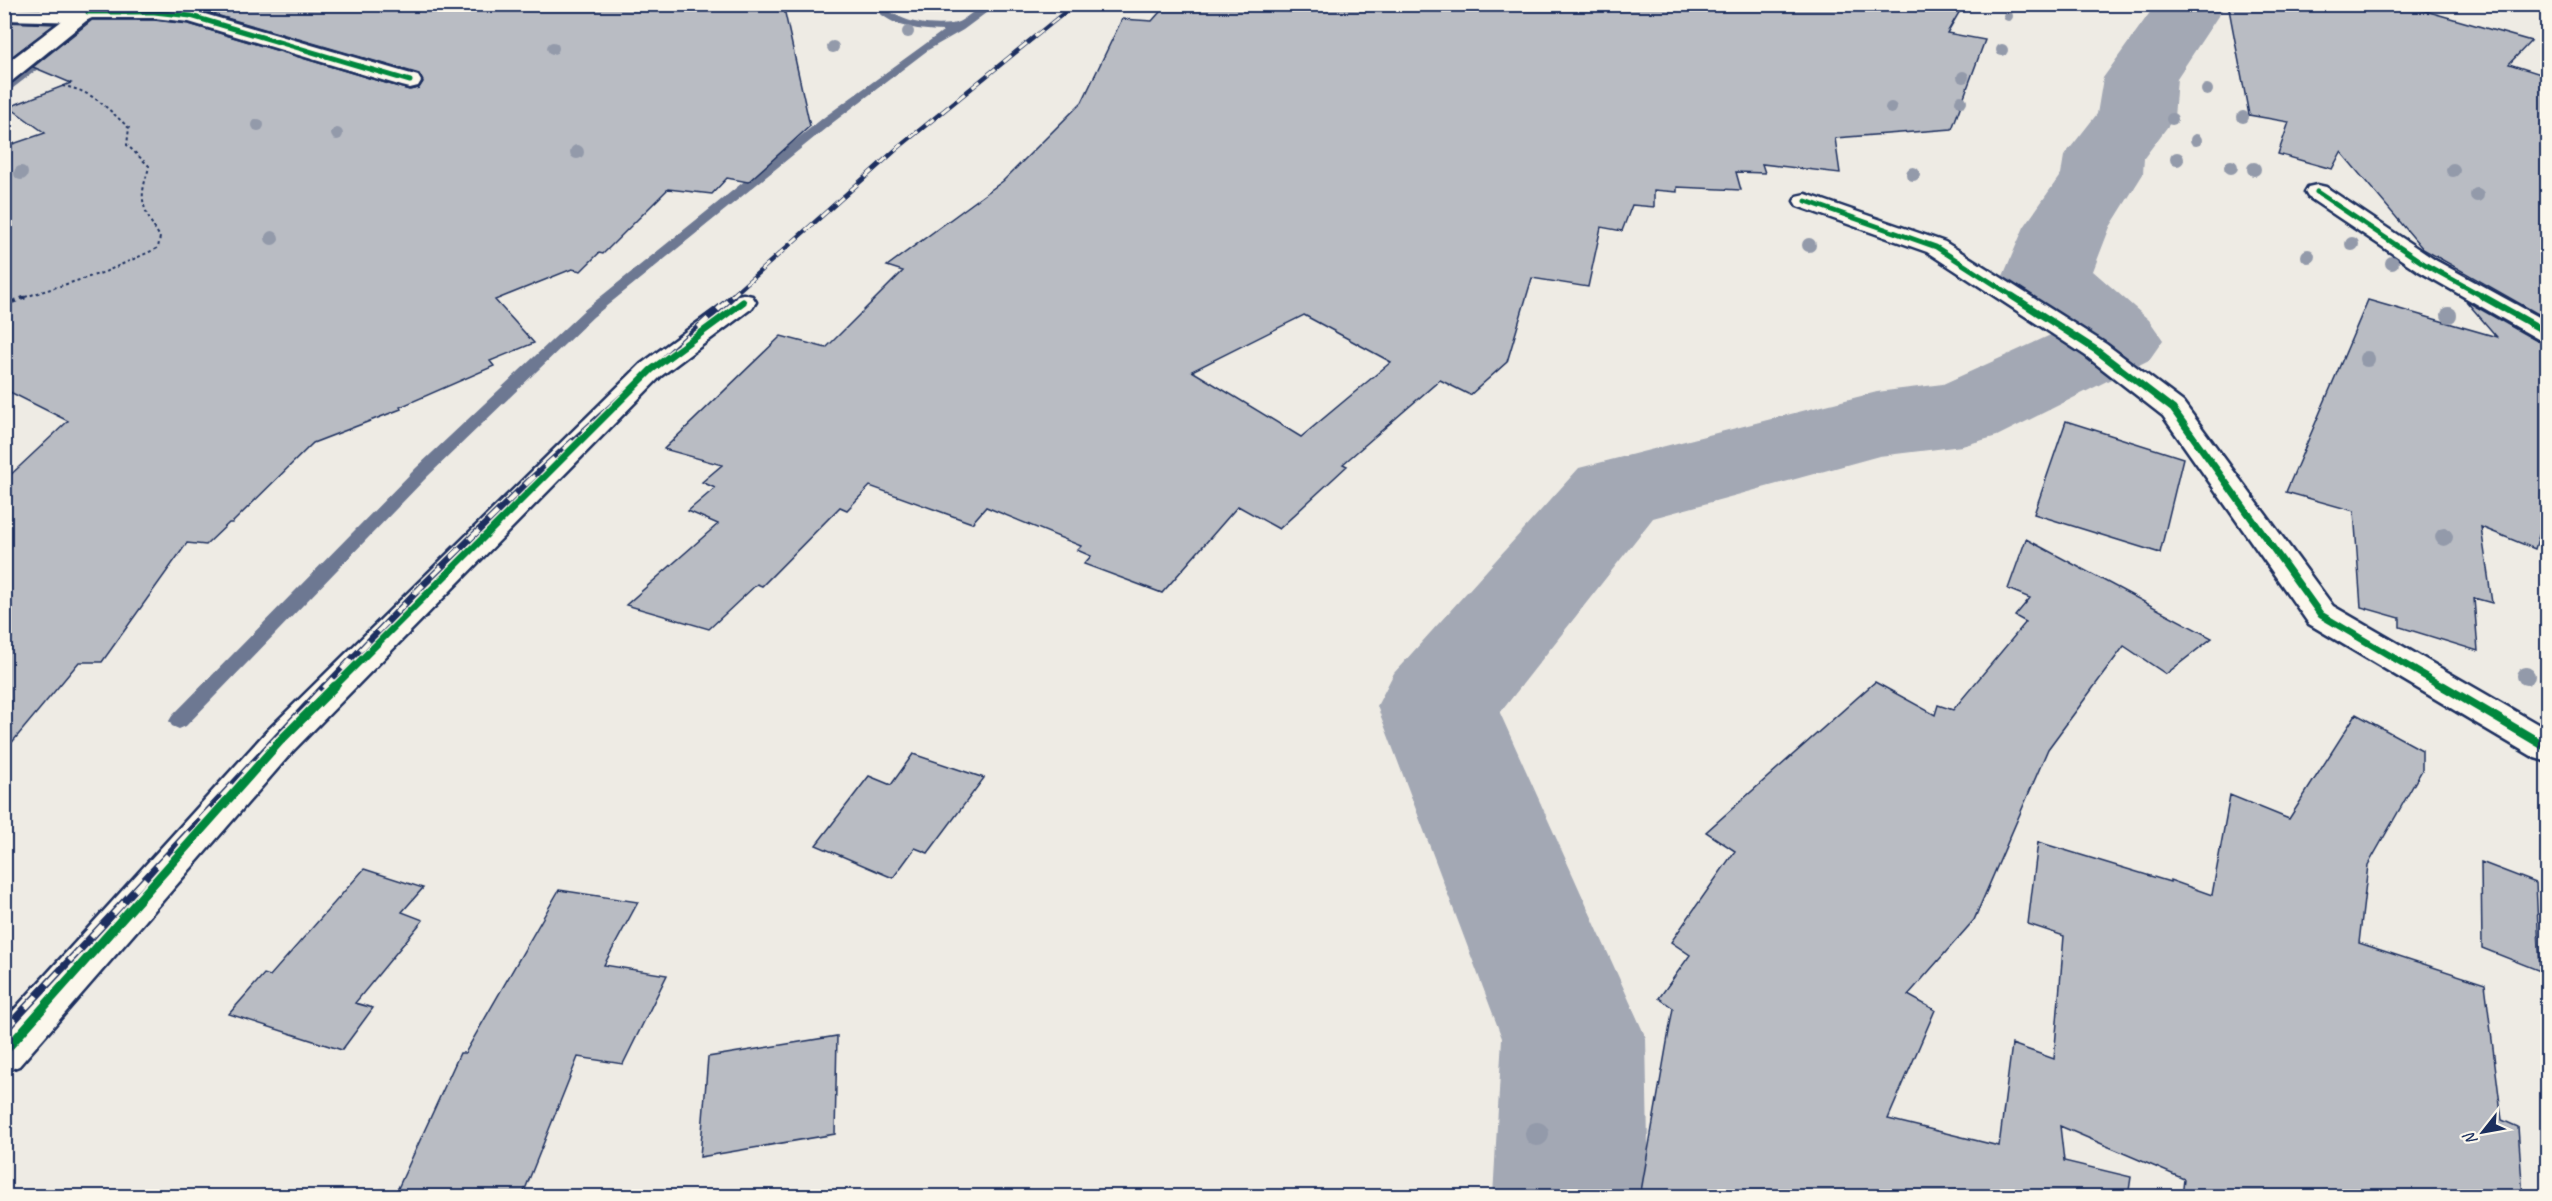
<svg xmlns="http://www.w3.org/2000/svg" width="2552" height="1201" viewBox="0 0 2552 1201" font-family="Caveat,sans-serif">
	<style>
		.lines { fill: none; stroke-linecap: round; stroke-linejoin: round }
		.stream { fill: #6d7892; fill-rule: evenodd }
		.river { fill: #a3a8b4; fill-rule: evenodd }
		.building { fill: #b9bcc3; stroke: #1b2f5e; stroke-width: 1.5; fill-rule: evenodd }
		.street-casing { stroke: #1b2f5e; stroke-width: 5 }
		.secondary-casing { stroke: #1b2f5e; stroke-width: 5 }
		.path-far1 { stroke: #1b2f5e; stroke-width: 2; stroke-dasharray: 3 3; stroke-linecap: butt }
		.path { stroke: #1b2f5e; stroke-width: 4; stroke-dasharray: 4.5 4.5; stroke-linecap: butt }
		.street { fill: #fbf7ec; fill-rule: evenodd }
		.secondary { fill: #fbf7ec; fill-rule: evenodd }
		.rail-far2-casing { stroke: #1b2f5e; stroke-width: 4.5 }
		.rail-far1-casing { stroke: #1b2f5e; stroke-width: 7 }
		.rail-casing { stroke: #1b2f5e; stroke-width: 8 }
		.rail-far2 { stroke: #fbf7ec; stroke-width: 3; stroke-dasharray: 10; stroke-linecap: butt }
		.rail-far1 { stroke: #fbf7ec; stroke-width: 4.5; stroke-dasharray: 13; stroke-linecap: butt }
		.rail { stroke: #fbf7ec; stroke-width: 5; stroke-dasharray: 16; stroke-linecap: butt }
		.cycleway-far2-casing { stroke: #fbf7ec; stroke-width: 8 }
		.cycleway-far1-casing { stroke: #fbf7ec; stroke-width: 10 }
		.cycleway-casing { stroke: #fbf7ec; stroke-width: 13 }
		.cycleway-far2 { stroke: #00873e; stroke-width: 5 }
		.cycleway-far1 { stroke: #00873e; stroke-width: 7 }
		.cycleway { stroke: #00873e; stroke-width: 9 }
		.tree { fill: #939aaa }
	</style>
	<rect width="100%" height="100%" fill="#eeebe4"/>
	<filter id="ink" filterUnits="userSpaceOnUse"><feTurbulence type="fractalNoise" baseFrequency=".0167" numOctaves="2"/><feDisplacementMap in="SourceGraphic" scale="12" xChannelSelector="R" yChannelSelector="G"/><feConvolveMatrix kernelMatrix="1 2 1 2 8 2 1 2 1" color-interpolation-filters="sRGB"/></filter>
	<g filter="url(#ink)">
		<g class="lines">
			<path class="stream" d="M64,4H79L53,17L25,42H17V38L45,13Z
				M871,4C884,4 888,12 900,17C914,24 936,26 951,24C968,22 973,4 998,4L963,30L928,50L831,124L593,317L428,476L186,726L179,729L172,726L169,721L172,716L416,468L583,311L823,118L943,31C915,30 889,27 871,4Z
				M52,50L56,51V55L4,95V86Z"/>
			<path class="river" d="M2156,4H2226L2177,78L2174,118L2144,158L2143,174L2110,227L2093,271L2149,320L2163,340L2149,360L1997,436L1962,446L1879,456L1653,518L1500,713L1646,1038L1649,1196H1493L1502,1038L1377,706L1394,673L1579,468L1877,392L1943,384L2055,333L2016,295L2003,276L2024,227L2061,174L2064,156L2097,114L2103,78Z"/>
		</g>
		<path class="building" d="M4,4H80L75,8Z
			M161,4H783L810,126L748,182L727,178L712,194L668,189L603,254L599,253L581,271L572,269L495,300L534,343L490,361L494,366L400,407L401,409L313,443L232,523H229L206,545L187,543L102,662H79L4,752V481L68,421L4,389V147L45,133L9,107L71,83L33,67L92,20H154L189,24L409,90L419,88L423,82L419,74L192,8Z
			M1167,4H1964L1947,33L1985,40L1952,129L1835,138L1840,173L1762,164L1765,173L1736,172L1741,190L1677,187V192L1654,190V207L1632,205L1622,231L1601,227L1588,287L1532,278L1507,362L1470,395L1440,380L1343,464L1347,466L1279,529L1238,506L1162,593L1084,564L1091,556L1077,550L1081,546L986,507L972,523L870,486L847,510L840,507L762,586L757,584L709,629L626,605L718,524L688,511L715,488L702,482L722,465L664,449L781,336L826,348L903,271L887,266L1003,181L1082,102L1122,19L1152,21ZM1304,315L1391,362L1301,437L1192,371Z
			M2228,4H2401L2531,41L2509,64L2547,76V319L2423,249L2341,152L2332,169L2278,154L2289,122L2249,115Z
			M4,22L55,24L10,58L4,56Z
			M2368,300L2497,337L2466,301L2537,341L2547,343V509L2535,549L2481,527L2492,603L2474,598L2478,651L2400,627V618L2361,607L2354,511L2286,492Z
			M2066,421L2183,458L2160,553L2034,514Z
			M2026,539L2212,638L2166,674L2124,646L2048,749L1974,920L1908,995L1935,1010L1888,1119L1999,1146L2012,1044L2054,1059L2064,936L2028,924L2038,842L2170,882V880L2212,895L2230,795L2289,819L2356,714L2422,750V770L2368,865L2359,943L2485,984L2502,1120L2518,1127L2523,1197H2182L2184,1179L2060,1126L2064,1161L2131,1177L2128,1197H1640L1673,1008L1659,998L1690,955L1671,942L1735,851L1706,832L1875,682L1935,715L1938,705L1953,710L2026,622L2015,616L2030,598L2008,589Z
			M913,754L984,778L928,853L915,848L893,878L816,845L869,776L891,785Z
			M2481,862L2536,883L2540,971L2482,948Z
			M364,869L423,888L402,912L423,920L355,1003L373,1008L342,1050L229,1014L264,974L270,976Z
			M559,890L638,902L604,965L667,975L623,1064L578,1057L522,1197H394L460,1053H465Z
			M837,1036L835,1134L700,1157L708,1057Z"/>
		<g class="lines">
			<defs>
				<path id="street" d="M88,6H154L191,10L418,76L421,81L418,86L410,88L402,86L189,22L154,18H92L83,22L4,20V8L79,10Z
					M2317,185L2326,187L2435,260L2548,322V341L2538,339L2417,270L2308,197L2305,192L2308,187Z
					M1806,194L1945,242L2106,344L2183,402L2333,606L2548,730V762L2535,758L2309,624L2163,416L2086,356L1927,252L1797,206L1794,201L1797,196Z
					M743,294L752,296L756,302L752,308L661,376L293,751L19,1066L4,1072V1021L267,731L641,364L734,296Z"/>
				<path id="secondary" d="M84,4H107L12,81L4,82V65Z"/>
			</defs>
			<use href="#street" class="street-casing"/>
			<use href="#secondary" class="secondary-casing"/>
			<path class="path-far1" d="M25,297L105,272L158,248L160,237C150,221 139,205 144,186C145,179 148,173 149,166L127,145L129,128C107,108 92,90 62,86"/>
			<path class="path" d="M4,305L29,296"/>
			<use href="#street" class="street"/>
			<use href="#secondary" class="secondary"/>
			<defs>
				<path id="rail-far2" d="M731,297L899,147L1075,4"/>
				<path id="rail-far1" d="M324,688L418,590L528,482L733,296"/>
				<path id="rail" d="M4,1031L325,686"/>
			</defs>
			<use href="#rail-far2" class="rail-far2-casing"/>
			<use href="#rail-far1" class="rail-far1-casing"/>
			<use href="#rail" class="rail-casing"/>
			<use href="#rail-far2" class="rail-far2"/>
			<use href="#rail-far1" class="rail-far1"/>
			<use href="#rail" class="rail"/>
			<defs>
				<path id="cycleway-far2" d="M88,12H154L191,16L410,81
					M2317,192L2426,265L2484,297
					M1806,201L1936,247L2014,297"/>
				<path id="cycleway-far1" d="M2012,296L2096,350L2173,409L2321,615L2445,688
					M2482,296L2548,333
					M333,688L651,370L743,302"/>
				<path id="cycleway" d="M2443,686L2548,748
					M4,1052L280,741L335,686"/>
			</defs>
			<use href="#cycleway-far2" class="cycleway-far2-casing"/>
			<use href="#cycleway-far1" class="cycleway-far1-casing"/>
			<use href="#cycleway" class="cycleway-casing"/>
			<use href="#cycleway-far2" class="cycleway-far2"/>
			<use href="#cycleway-far1" class="cycleway-far1"/>
			<use href="#cycleway" class="cycleway"/>
		</g>
		<g class="tree">
			<circle cx="2008" cy="16" r="5"/>
			<circle cx="908" cy="32" r="6"/>
			<circle cx="833" cy="47" r="6"/>
			<circle cx="553" cy="48" r="6"/>
			<circle cx="2002" cy="50" r="6"/>
			<circle cx="1963" cy="77" r="6"/>
			<circle cx="2207" cy="90" r="6"/>
			<circle cx="1961" cy="101" r="6"/>
			<circle cx="1891" cy="108" r="6"/>
			<circle cx="2243" cy="117" r="6"/>
			<circle cx="2172" cy="119" r="6"/>
			<circle cx="258" cy="125" r="6"/>
			<circle cx="337" cy="134" r="6"/>
			<circle cx="2196" cy="140" r="6"/>
			<circle cx="577" cy="152" r="7"/>
			<circle cx="2177" cy="159" r="7"/>
			<circle cx="2231" cy="167" r="7"/>
			<circle cx="2254" cy="169" r="7"/>
			<circle cx="2453" cy="170" r="7"/>
			<circle cx="21" cy="173" r="7"/>
			<circle cx="1913" cy="174" r="7"/>
			<circle cx="2477" cy="195" r="7"/>
			<circle cx="272" cy="238" r="7"/>
			<circle cx="2352" cy="244" r="7"/>
			<circle cx="1809" cy="245" r="7"/>
			<circle cx="2308" cy="256" r="7"/>
			<circle cx="2392" cy="263" r="7"/>
			<circle cx="2449" cy="315" r="8"/>
			<circle cx="2367" cy="359" r="8"/>
			<circle cx="2444" cy="537" r="9"/>
			<circle cx="2526" cy="676" r="9"/>
			<circle cx="1537" cy="1134" r="12"/>
		</g>
	</g>
	<rect width="2552" height="1201" fill="none" stroke="#fbf7ec" stroke-width="24"/>
	<rect x="12" y="12" width="2528" height="1177" fill="none" stroke="#1b2f5e" stroke-width="2" filter="url(#ink)"/>
	<g transform="translate(2483 1132) rotate(239)" stroke="#fbf7ec" stroke-width="4.5" paint-order="stroke">
	<path d="M0-4.5L10 22L0 15L-10 22Z" fill="#1b2f5e"/>
	<text y="-9" font-size="16" font-weight="bold" text-anchor="middle" fill="#1b2f5e">N</text>
	</g>
</svg>
